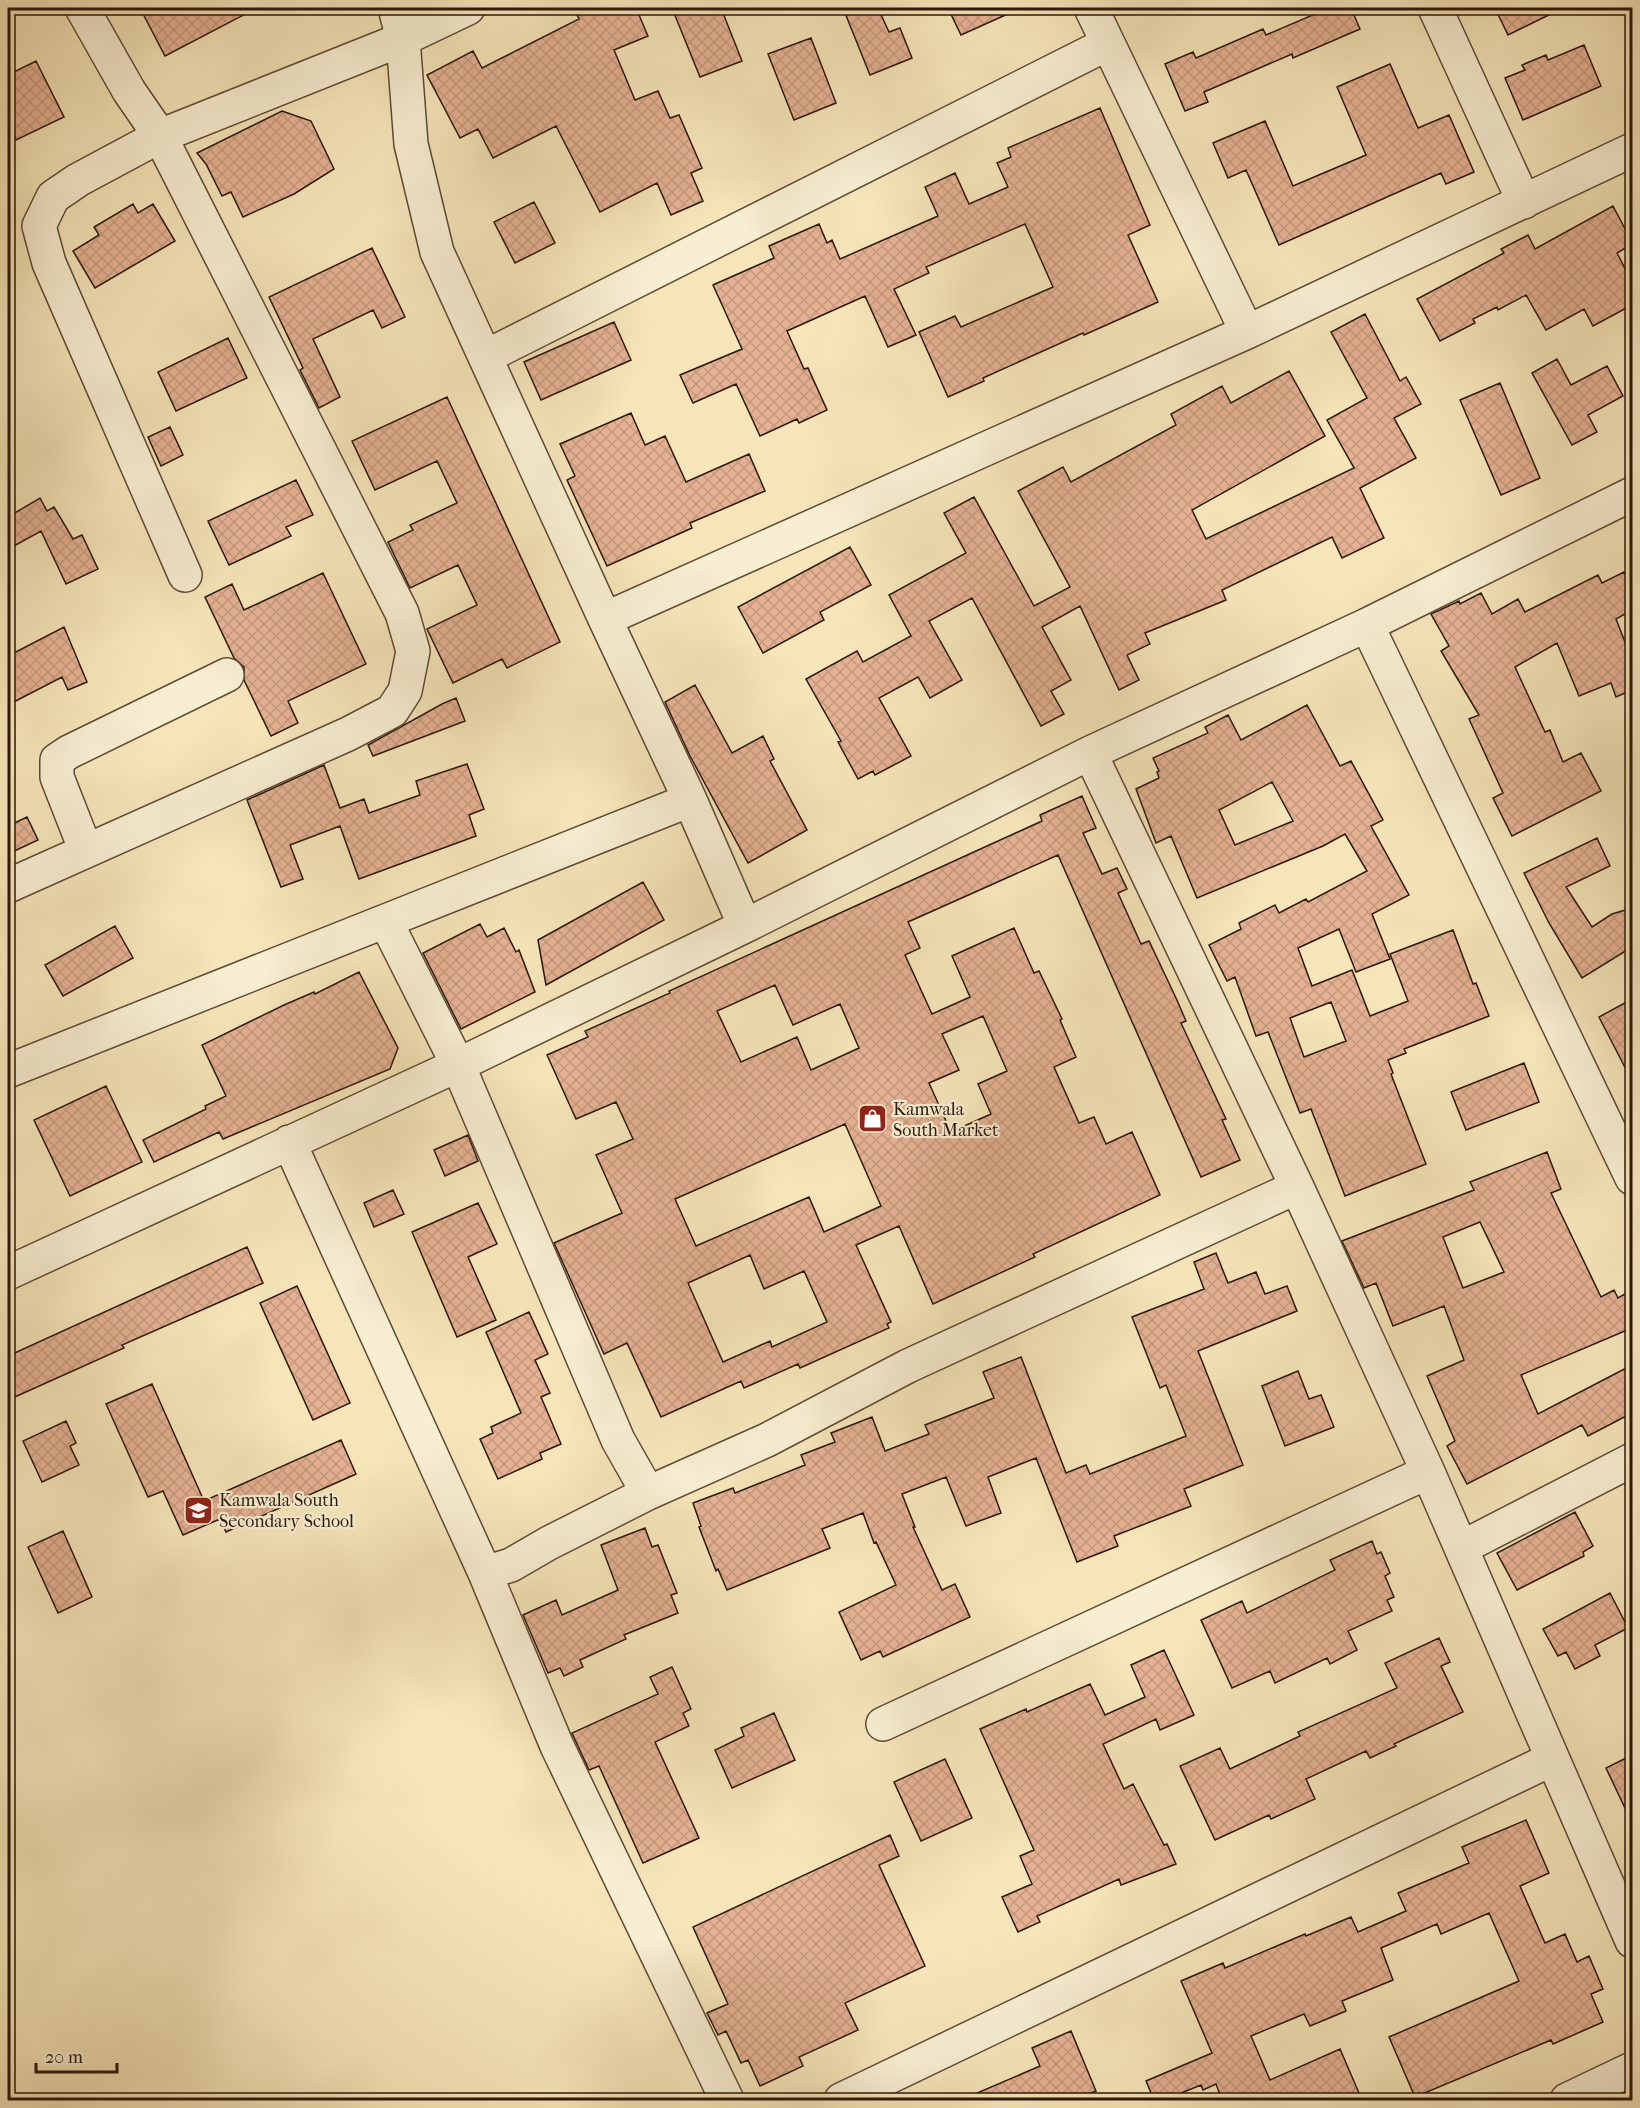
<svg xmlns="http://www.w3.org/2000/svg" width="1640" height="2108" viewBox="0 0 1640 2108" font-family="'IM FELL French Canon',serif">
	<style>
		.building { fill: url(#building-cross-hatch); stroke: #2c170b; stroke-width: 1.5; fill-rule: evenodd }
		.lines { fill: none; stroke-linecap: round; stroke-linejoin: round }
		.minor-casing { stroke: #5e4a36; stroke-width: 36 }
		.minor { stroke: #f8eed2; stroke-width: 33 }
		.labels { text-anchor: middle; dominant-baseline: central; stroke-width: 4.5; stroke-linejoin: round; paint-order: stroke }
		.poi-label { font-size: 18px; fill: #2c170b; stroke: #f8eed2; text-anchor: start }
	</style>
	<defs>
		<pattern id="building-cross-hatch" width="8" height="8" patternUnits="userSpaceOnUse" patternTransform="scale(1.5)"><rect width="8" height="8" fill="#e4b192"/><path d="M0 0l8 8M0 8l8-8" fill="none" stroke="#c4987d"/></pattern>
	</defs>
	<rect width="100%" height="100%" fill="#f5e5b9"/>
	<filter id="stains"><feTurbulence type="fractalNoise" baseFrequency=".00333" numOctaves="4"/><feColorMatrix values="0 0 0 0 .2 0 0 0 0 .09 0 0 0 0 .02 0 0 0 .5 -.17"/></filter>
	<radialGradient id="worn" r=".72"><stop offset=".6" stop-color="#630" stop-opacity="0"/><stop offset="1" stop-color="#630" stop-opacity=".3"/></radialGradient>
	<path class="building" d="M140,8H257L165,56Z
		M574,8H636L648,36L614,50L635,100L658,91L670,118L679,115L702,168L691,173L703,201L671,215L657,183L600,212L556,126L493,158L478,129L460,138L427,75L473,51L482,68L579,19Z
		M688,8H721L742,61L700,77L674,13Z
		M843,8H878L889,32L900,28L912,58L870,75Z
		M948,8H1021L961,35Z
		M1329,8H1351L1360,29L1293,58L1292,54L1204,92L1208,102L1185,111L1165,64L1193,52L1196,58L1263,29L1266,35Z
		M1495,8H1563L1508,35Z
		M811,38L836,103L794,120L768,54Z
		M1584,45L1601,86L1523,120L1505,78L1525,70L1522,65L1546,55L1548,60Z
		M36,61L64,117L16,140L8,122V75Z
		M1390,64L1418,128L1449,115L1474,172L1446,184L1441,173L1279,245L1246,170L1228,178L1213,143L1265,121L1293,186L1366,155L1337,87Z
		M1100,108L1150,225L1128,235L1158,302L1084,335L1083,333L983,378L984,381L948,397L919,332L955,316L961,327L1053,287L1025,224L926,267L929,273L894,289L916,335L888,347L865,296L787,331L804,369L808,368L827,410L799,423L797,419L760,436L736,384L693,403L680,375L742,349L713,285L774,258L769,246L819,224L827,243L832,240L840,259L938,216L925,187L955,173L969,204L1008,187L997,163L1011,157L1008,148Z
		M282,111L311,121L334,169L294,194L243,217L231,192L222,196L206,164L197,153Z
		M534,202L555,243L515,263L494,222Z
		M133,204L138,213L153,204L175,241L95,288L73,251L99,235L94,227Z
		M1613,206L1632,242V244L1617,253L1632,282V305L1593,326L1584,309L1546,330L1526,295L1498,310L1497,307L1473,319L1475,323L1440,341L1417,299L1504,253L1501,249L1528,235L1535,249Z
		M372,248L405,317L382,328L373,310L313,339L340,397L319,408L300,370L303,368L269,297Z
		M1365,314L1400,381L1406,377L1421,404L1394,418L1416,458L1360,488L1384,538L1342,558L1332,537L1222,590L1226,600L1145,633L1150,644L1127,655L1139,680L1119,690L1080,606L1042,627L1071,680L1051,691L1064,714L1041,726L972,598L929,621L962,680L930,698L918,677L879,698L911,756L875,775L873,771L858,779L838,742L841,741L806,679L857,651L863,662L911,636L889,595L966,553L944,513L974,497L1034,606L1070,587L1018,491L1063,467L1071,482L1176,425L1171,414L1222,386L1231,403L1289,371L1325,436L1192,510L1206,539L1354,468L1327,420L1367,398L1331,332Z
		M614,322L631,360L541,400L524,362Z
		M228,338L247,378L176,411L158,372Z
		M1557,359L1571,385L1607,366L1623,396L1588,415L1597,432L1572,445L1532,373Z
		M1500,383L1540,478L1501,495L1460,400Z
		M447,397L560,642L507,668L502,659L453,683L427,629L477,605L458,565L410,588L388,542L413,530L410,525L457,503L437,461L375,490L352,441Z
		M631,413L645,445L665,436L686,482L749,454L765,491L690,523L692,528L607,566L567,480L575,476L560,444Z
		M170,427L183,455L161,466L148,437Z
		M296,480L313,515L286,527L291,536L229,565L208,521Z
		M40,498L47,511L54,507L73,539L82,535L98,569L66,584L41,531L14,546L8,535V517Z
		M850,547L871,585L820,612L824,620L763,653L738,607Z
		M1624,572L1632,589V610L1616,619L1632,660V690L1616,697L1611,683L1579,696L1557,643L1515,667L1545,732L1550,730L1563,762L1581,753L1601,791L1512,836L1493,798L1503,793L1469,719L1479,715L1441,651L1449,646L1431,614L1459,601L1460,604L1481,593L1492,614L1518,599L1525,612L1598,575L1602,583Z
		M323,573L366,664L288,701L298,723L271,736L244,680V667L234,658L205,597L232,584L244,610Z
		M64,627L87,682L68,690L62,677L8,705V656Z
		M695,685L732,753L763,736L774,759L770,761L807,830L748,863L690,756L665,702Z
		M456,698L465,721L373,756L368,745L442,704Z
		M1307,705L1340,766L1351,761L1383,820L1371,826L1409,895L1372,914L1390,959L1356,972L1339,929L1298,948L1312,986L1352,970L1370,1016L1408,1001L1390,954L1453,930L1473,984L1476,983L1489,1016L1404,1049L1406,1053L1388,1060L1393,1073L1391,1074L1426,1164L1345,1196L1311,1109L1300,1113L1268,1032L1256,1036L1235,977L1227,981L1209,945L1241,929L1239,923L1275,905L1279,913L1306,899L1308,902L1367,871L1345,834L1323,846L1197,898L1171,836L1156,843L1136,789L1159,778L1157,772L1159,771L1153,758L1208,733L1205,727L1228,715L1241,740ZM1272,782L1293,821L1235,845L1219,810ZM1331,1002L1346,1041L1304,1057L1290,1018Z
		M467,764L484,809L469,815L476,836L359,879L340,826L290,845L303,879L281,887L247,800L324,765L340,808L364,799L369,813L420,795L416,781Z
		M1082,796L1096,828L1083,833L1102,874L1117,868L1127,889L1118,893L1141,944L1149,941L1176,998L1186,1021L1181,1023L1226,1119L1222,1120L1240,1160L1201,1177L1058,855L908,922L920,948L905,955L932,1014L970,997L952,956L1014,928L1034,973L1039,971L1062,1019L1060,1020L1076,1057L1054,1067L1079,1123L1094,1117L1106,1144L1132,1132L1160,1195L1033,1254L1035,1257L933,1304L899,1226L856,1245L891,1322L887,1324L889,1328L800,1368L798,1364L744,1388L741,1381L661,1417L627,1343L604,1354L554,1243L622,1213L596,1155L633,1139L616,1102L576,1119L547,1055L588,1037L585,1031L670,993L669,991L1042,821L1040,815ZM775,985L793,1025L840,1004L859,1048L811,1070L797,1037L741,1062L717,1011ZM983,1016L1007,1071L978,1084L991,1114L951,1132L929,1083L959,1070L942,1034ZM845,1124L881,1206L824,1232L809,1197L696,1246L675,1199ZM750,1255L764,1289L804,1271L827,1322L772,1347L770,1341L723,1362L688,1283Z
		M27,817L38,840L8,854V826Z
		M1597,838L1610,866L1566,887L1592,927L1612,914L1632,908V947L1582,978L1549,923L1524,873Z
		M643,882L664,920L546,985L538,940Z
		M480,924L487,937L504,928L516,952L519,950L535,992L461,1029L423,953Z
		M115,926L133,958L63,996L45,965Z
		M359,972L398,1048L390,1069L223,1139L219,1132L154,1162L143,1140L206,1109L205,1106L226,1096L202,1045L284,1005L314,992L315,994Z
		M1632,999V1081L1599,1017Z
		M1524,1063L1539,1102L1466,1130L1451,1092Z
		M106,1086L142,1162L70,1196L34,1120Z
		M468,1135L478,1161L445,1176L434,1150Z
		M1547,1152L1561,1189L1551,1193L1601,1297L1614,1290L1618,1298L1632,1290V1328L1521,1375L1538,1414L1632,1365V1413L1588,1436L1582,1425L1467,1484L1447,1446L1455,1441L1427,1376L1464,1360L1444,1306L1393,1326L1376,1283L1364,1288L1342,1241L1474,1190L1470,1182ZM1480,1222L1504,1272L1463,1288L1443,1237Z
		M393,1190L404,1214L374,1227L364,1203Z
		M478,1203L497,1244L468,1257L496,1320L457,1337L412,1232Z
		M247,1247L263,1283L122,1345L124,1348L8,1400V1356Z
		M1216,1253L1228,1283L1256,1272L1265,1294L1287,1286L1297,1311L1198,1351L1243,1465L1184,1489L1191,1506L1114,1536L1118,1546L1077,1562L1036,1458L988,1477L1001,1513L966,1526L946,1477L902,1494L915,1527H913L942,1590L955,1584L970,1617L883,1657L880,1651L861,1660L839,1612L896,1585L876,1542L874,1543L863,1513L822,1529L830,1548L727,1590L718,1569L716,1571L699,1527L701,1526L693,1503L733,1488L735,1493L805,1465L801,1455L835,1442L831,1433L872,1417L885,1451L929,1434L925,1425L994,1398L983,1372L1021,1357L1066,1473L1086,1465L1090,1474L1186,1436L1166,1385L1160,1388L1132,1317L1204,1289L1194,1262Z
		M297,1286L350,1403L313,1420L260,1303Z
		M529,1312L548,1354L535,1360L550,1393L541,1397L561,1444L540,1453L542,1459L498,1479L480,1439L493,1433L491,1427L521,1413L486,1332Z
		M1298,1371L1309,1399L1321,1395L1334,1427L1285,1446L1262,1386Z
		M152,1384L204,1501L341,1440L356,1474L226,1532L220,1519L183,1535L163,1491L148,1497L106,1404Z
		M66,1421L76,1443L70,1446L79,1465L42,1482L23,1441Z
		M1575,1512L1593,1546L1583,1552L1584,1556L1517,1590L1497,1553Z
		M645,1528L652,1547L658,1545L677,1593L671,1595L678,1613L624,1635L626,1639L580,1660L583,1667L564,1676L560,1668L548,1673L523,1615L556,1600L562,1615L618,1590L601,1545Z
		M63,1531L92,1597L58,1613L28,1547Z
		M1372,1541L1377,1554L1381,1552L1390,1573L1385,1576L1394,1597L1387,1600L1392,1611L1348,1631L1357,1650L1330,1664L1327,1658L1275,1683L1270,1671L1232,1688L1201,1620L1242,1601L1247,1613L1335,1570L1330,1560Z
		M1610,1593L1628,1628L1595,1645L1600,1656L1575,1669L1566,1652L1558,1656L1543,1629Z
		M1439,1638L1450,1662L1441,1666L1463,1712L1394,1744L1396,1746L1370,1758L1366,1751L1306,1779L1315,1799L1271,1819L1269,1815L1215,1840L1180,1766L1220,1748L1230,1769L1300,1736L1298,1732L1397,1688L1385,1663Z
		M1164,1650L1194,1715L1160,1730L1156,1719L1103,1744L1124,1789L1133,1784L1164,1845L1167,1844L1176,1864L1121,1885L1119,1879L1037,1916L1040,1922L1018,1932L1002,1897L1032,1884L1020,1856L1034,1850L980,1729L1026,1709L1027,1712L1090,1684L1105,1715L1145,1697L1131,1665Z
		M672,1667L691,1709L683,1713L689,1726L655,1742L699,1838L643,1863L599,1766L589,1770L572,1733L658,1694L650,1677Z
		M774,1713L795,1760L732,1788L715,1750L744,1736L741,1728Z
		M1632,1755V1823L1606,1768Z
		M945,1759L972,1818L921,1841L894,1782Z
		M1526,1820L1549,1873L1520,1886L1545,1943L1565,1934L1577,1962L1589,1956L1603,1989L1591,1994L1603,2022L1553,2044L1551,2040L1415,2097L1389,2037L1519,1981L1489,1913L1441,1934L1437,1924L1381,1948L1393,1980L1342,2001L1346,2011L1310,2026L1304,2014L1251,2036L1270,2080L1340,2049L1362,2100H1222L1216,2084L1203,2090L1201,2085L1164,2100H1154L1146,2081L1212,2053L1181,1981L1223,1963L1225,1968L1305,1934L1306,1936L1351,1917L1358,1932L1406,1911L1398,1893L1469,1863L1462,1847Z
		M890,1835L899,1856L879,1865L925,1966L845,2003L858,2030L799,2057L803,2066L760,2086L748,2060L741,2063L726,2031L718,2035L707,2013L728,2004L693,1927Z
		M1071,2031L1096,2091L1074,2100H961L1040,2066L1032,2048Z"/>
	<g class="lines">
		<defs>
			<path id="minor" d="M395,8L403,39L411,144L437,252L605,619L690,800L745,926
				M1091,8L1247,332
				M1435,8L1524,202
				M485,357L1107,44
				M185,575L49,263L39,226L53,197L78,180L160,136L403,39L468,8
				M605,619L1247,332L1632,150
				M1367,625L1632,1178
				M1090,753L1297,1187L1428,1472L1632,1941
				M86,851L57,777V760L69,752L227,675
				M8,886L348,734L392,711L405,691L413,651L402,613L160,136L129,91L82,8
				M386,922L458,1065L618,1440L648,1493L767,1440L908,1366L1297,1187
				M8,1071L690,800
				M289,1142L485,1573
				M8,1273L458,1065L745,926L1090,753L1367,625L1632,494
				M648,1493L549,1543L511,1565L485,1573L557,1746L727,2100
				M1461,1548L1632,1460
				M883,1724L1428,1472
				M841,2100L1552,1759
				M1567,2100L1632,2069"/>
		</defs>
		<use href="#minor" class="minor-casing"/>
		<use href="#minor" class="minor"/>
	</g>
	<defs>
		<symbol id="shop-square" viewBox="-11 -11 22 22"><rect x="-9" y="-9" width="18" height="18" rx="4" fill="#8f2418" stroke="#f8eed2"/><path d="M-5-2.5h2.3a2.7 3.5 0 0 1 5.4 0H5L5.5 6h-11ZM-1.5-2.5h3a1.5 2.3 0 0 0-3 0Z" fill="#fff"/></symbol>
		<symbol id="school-square" viewBox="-11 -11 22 22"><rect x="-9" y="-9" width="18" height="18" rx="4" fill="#8f2418" stroke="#f8eed2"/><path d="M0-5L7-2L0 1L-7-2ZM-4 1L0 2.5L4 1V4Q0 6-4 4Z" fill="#fff"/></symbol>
	</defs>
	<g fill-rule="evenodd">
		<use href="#shop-square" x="856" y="1102" width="33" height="33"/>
		<use href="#school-square" x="182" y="1494" width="33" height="33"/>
	</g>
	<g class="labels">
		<g class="poi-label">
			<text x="893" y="1109">Kamwala<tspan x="893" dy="21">South Market</tspan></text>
			<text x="219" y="1500">Kamwala South<tspan x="219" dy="21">Secondary School</tspan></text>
		</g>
	</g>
	<rect width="1640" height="2108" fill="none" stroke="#f5e5b9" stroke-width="30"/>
	<rect x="9" y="9" width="1622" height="2090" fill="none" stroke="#2c170b" stroke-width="3"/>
	<rect x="15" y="15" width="1610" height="2078" fill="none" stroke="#2c170b" stroke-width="1.5"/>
	<path d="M36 2063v9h81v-9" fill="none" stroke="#2c170b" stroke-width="3"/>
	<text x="45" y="2063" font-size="18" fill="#2c170b" stroke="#f8eed2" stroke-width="4.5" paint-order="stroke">20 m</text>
	<rect width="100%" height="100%" filter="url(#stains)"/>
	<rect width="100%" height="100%" fill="url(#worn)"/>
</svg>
